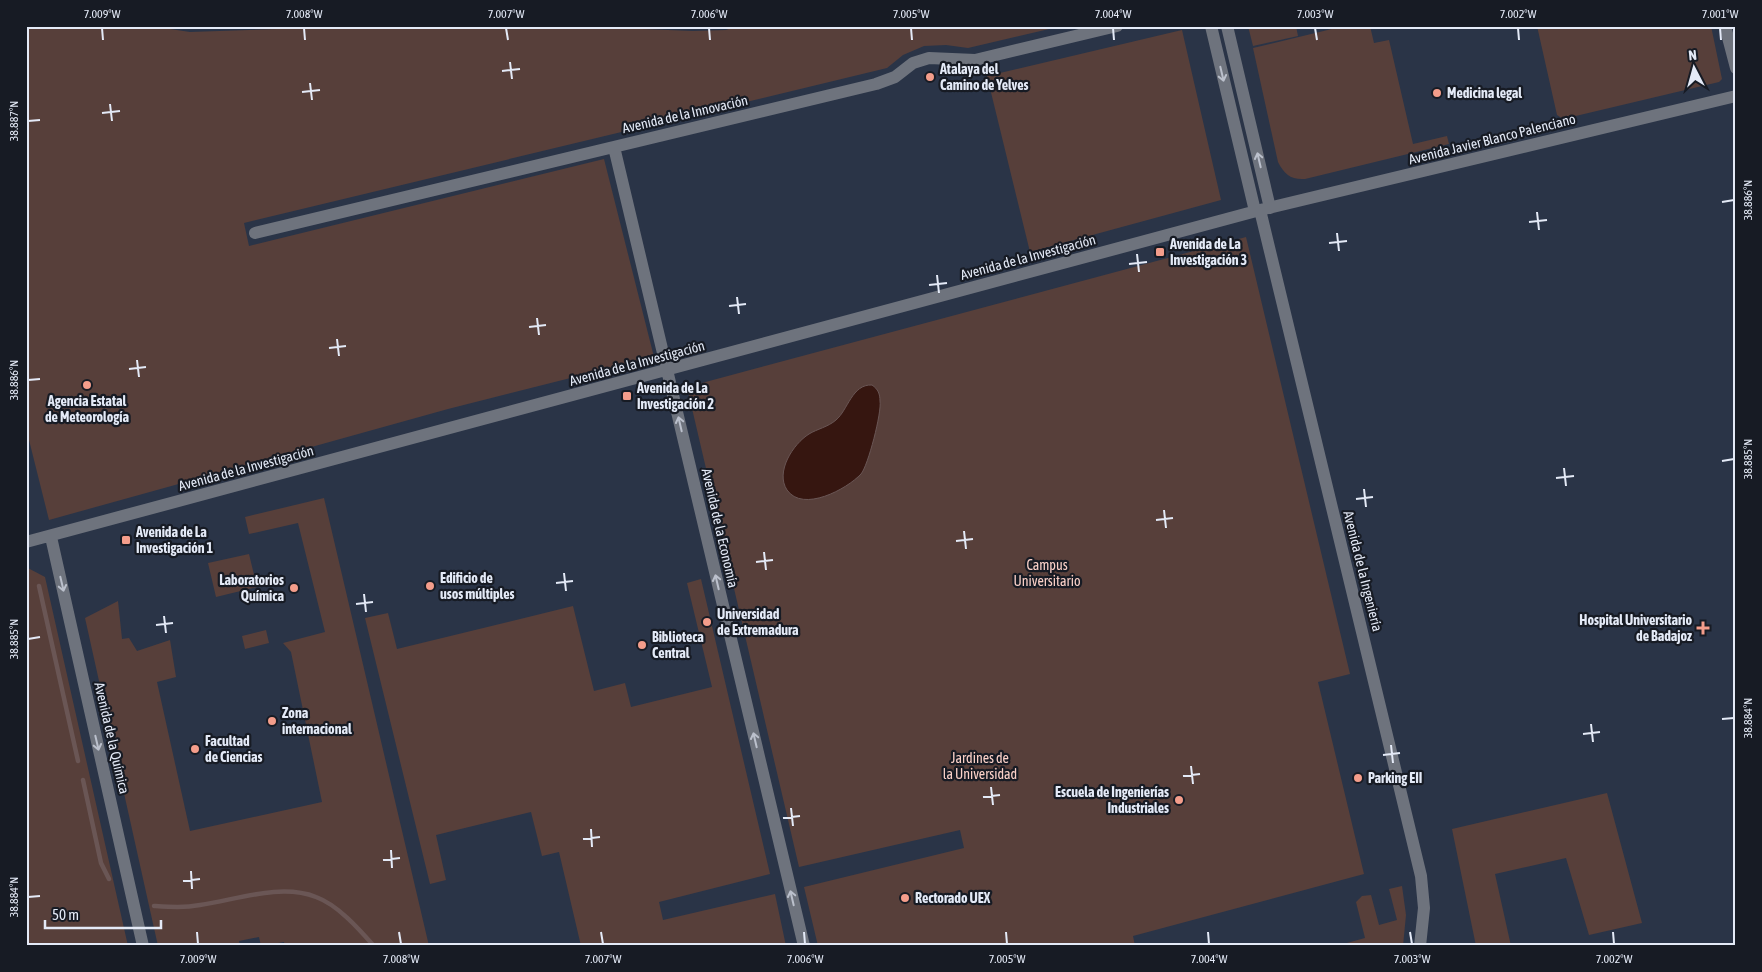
<svg xmlns="http://www.w3.org/2000/svg" width="1762" height="972" viewBox="0 0 1762 972" font-family="'Asap Condensed',sans-serif">
	<style>
		.green { fill: #573f3a }
		.water { fill: #361610; stroke: #6a5655 }
		.lines { fill: none; stroke-linecap: round; stroke-linejoin: round }
		.stream { stroke: #6a5655; stroke-width: 4.5 }
		.minor { stroke: #6e737d; stroke-width: 12 }
		.oneway { stroke: #bbc0cc }
		.ticks { fill: none; stroke: #e4eaf7; stroke-width: 2 }
		.poi-dot { fill: #f49d8b; stroke: #171b24; stroke-width: 2 }
		.labels { text-anchor: middle; dominant-baseline: central; stroke-width: 4.5; stroke-linejoin: round; paint-order: stroke }
		.poi-label { font-size: 14px; font-weight: bold; fill: #e4eaf7; stroke: #171b24; text-anchor: start }
		.street-label { font-size: 14px; fill: #e4eaf7; stroke: #171b24 }
		.park-label { font-size: 14px; fill: #fcd2c9; stroke: #171b24 }
		.neatline { fill: none; stroke: #e4eaf7; stroke-width: 2 }
		.ticks-label { font-size: 12px; text-anchor: middle; fill: #e4eaf7 }
	</style>
	<rect width="100%" height="100%" fill="#2a3447"/>
	<path class="green" d="M26,26H150L190,32L369,26H567L693,31L726,30L737,26H1062L968,48L946,45L924,46L903,55L887,68L244,223L249,246L604,159L654,357L448,409L49,520L26,428Z
		M1248,26H1296L1298,36L1253,46Z
		M1344,26H1370L1374,43L1389,40L1413,144L1447,136L1449,144L1305,179C1291,180 1284,174 1278,162L1253,48Z
		M1537,26H1711L1722,79L1719,82L1563,119L1557,115Z
		M1182,30L1221,200L1030,252L987,76Z
		M1246,237L1350,674L1318,682L1364,874L1133,936L1135,946H818L804,887L964,848L960,830L799,867L687,387Z
		M324,498L429,946H285L284,942L261,946L259,937L239,941L240,946H158L85,618L118,601L122,639L129,638L137,651L170,640L176,677L157,682L190,831L322,802L291,652L283,643L325,632L298,523L249,534L245,517Z
		M249,554L257,587L216,597L208,563Z
		M26,567L45,577L128,946H26Z
		M701,579L770,874L659,902L663,920L775,894L786,946H581L559,852L542,856L531,812L436,835L446,880L430,884L365,618L388,613L397,649L573,606L594,691L625,683L631,707L712,687L687,583Z
		M266,630L269,643L245,649L242,636Z
		M1607,793L1642,923L1589,935L1566,858L1495,874L1511,946H1476L1452,829Z
		M1402,886L1406,915L1403,946H1336L1365,938L1356,902L1362,896L1371,895L1379,925L1397,920L1389,889Z"/>
	<path class="water" d="M872,385C878,389 880,394 880,401C882,412 868,466 861,474C847,489 803,513 787,490C775,472 793,444 809,434C817,429 828,427 836,420C848,410 852,384 872,385Z"/>
	<g class="lines">
		<path class="stream" d="M39,586L78,761
			M83,780L101,863L109,879
			M154,906C170,907 184,908 200,905C236,900 280,883 316,897C338,905 359,929 374,946"/>
		<path class="minor" d="M1211,26L1255,211
			M1227,26L1270,208
			M1725,26L1736,68
			M614,147L804,946
			M1260,210L1421,876L1424,908L1420,946
			M255,233L876,84L895,77L913,63L929,58L975,60L1117,26
			M51,537L143,946
			M26,542L1260,210L1736,96"/>
	</g>
	<defs><path id="oneway-shaft" d="M-6 0H5M1.5-3L5.5 0L1.5 3" fill="none" stroke-width="1.6" stroke-linecap="round" stroke-linejoin="round" transform="scale(1.25)"/></defs>
	<g class="oneway">
		<use href="#oneway-shaft" transform="translate(1222 74) rotate(77)"/>
		<use href="#oneway-shaft" transform="translate(1259 160) rotate(-103)"/>
		<use href="#oneway-shaft" transform="translate(680 424) rotate(-103)"/>
		<use href="#oneway-shaft" transform="translate(717 582) rotate(-103)"/>
		<use href="#oneway-shaft" transform="translate(62 584) rotate(77)"/>
		<use href="#oneway-shaft" transform="translate(755 740) rotate(-103)"/>
		<use href="#oneway-shaft" transform="translate(97 743) rotate(77)"/>
		<use href="#oneway-shaft" transform="translate(792 898) rotate(-103)"/>
	</g>
	<path class="ticks" d="M102,28L103,40M304,28L305,40M506,28L508,40M709,28L710,40M911,28L912,40M1113,28L1114,40M1315,28L1317,40M1518,28L1519,40M1720,28L1721,40M510,62L512,79M502,71L520,69M310,83L312,100M302,92L320,90M110,104L112,121M102,113L120,111M28,121L40,120M1722,202L1734,200M1537,212L1539,230M1529,222L1547,220M1337,233L1339,251M1329,243L1347,241M1137,254L1139,272M1129,264L1147,262M937,275L939,293M929,285L947,283M737,297L739,314M729,306L746,304M537,318L539,335M529,327L546,325M337,339L339,356M329,348L346,346M137,360L139,377M129,369L146,367M28,380L40,379M1722,461L1734,459M1564,468L1566,486M1556,478L1574,476M1364,489L1366,507M1356,499L1373,497M1164,510L1166,528M1156,520L1173,518M964,531L966,549M956,541L973,539M764,552L766,570M756,562L773,560M564,573L566,591M556,583L573,581M364,594L366,612M356,604L373,602M164,616L166,633M156,625L173,623M28,639L40,637M1722,719L1734,718M1591,724L1593,742M1583,734L1600,732M1391,745L1393,763M1383,755L1400,753M1191,766L1193,784M1183,776L1200,774M991,787L993,805M983,797L1000,795M791,808L793,826M783,818L800,816M591,829L592,847M583,839L600,837M391,850L392,868M383,860L400,858M191,871L192,889M183,881L200,879M28,897L40,896M197,932L198,944M399,932L401,944M601,932L603,944M804,932L805,944M1006,932L1007,944M1208,932L1209,944M1410,932L1412,944M1613,932L1614,944"/>
	<g class="poi-dot">
		<circle cx="930" cy="77" r="5"/>
		<circle cx="1437" cy="93" r="5"/>
		<rect x="1155" y="247" width="10" height="10" rx="2.5"/>
		<circle cx="87" cy="385" r="5"/>
		<rect x="622" y="391" width="10" height="10" rx="2.5"/>
		<rect x="121" y="535" width="10" height="10" rx="2.5"/>
		<circle cx="430" cy="586" r="5"/>
		<circle cx="294" cy="588" r="5"/>
		<circle cx="707" cy="622" r="5"/>
		<path d="M1700.5 620.5h5v5h5v5h-5v5h-5v-5h-5v-5h5z"/>
		<circle cx="642" cy="645" r="5"/>
		<circle cx="272" cy="721" r="5"/>
		<circle cx="195" cy="749" r="5"/>
		<circle cx="1358" cy="778" r="5"/>
		<circle cx="1179" cy="800" r="5"/>
		<circle cx="905" cy="898" r="5"/>
	</g>
	<g class="labels">
		<g class="poi-label">
			<text x="940" y="69">Atalaya del<tspan x="940" dy="16">Camino de Yelves</tspan></text>
			<text x="1447" y="93">Medicina legal</text>
			<text x="1170" y="244">Avenida de La<tspan x="1170" dy="16">Investigación 3</tspan></text>
			<text x="637" y="388">Avenida de La<tspan x="637" dy="16">Investigación 2</tspan></text>
			<text x="87" y="401" text-anchor="middle">Agencia Estatal<tspan x="87" dy="16">de Meteorología</tspan></text>
			<text x="136" y="532">Avenida de La<tspan x="136" dy="16">Investigación 1</tspan></text>
			<text x="440" y="578">Edificio de<tspan x="440" dy="16">usos múltiples</tspan></text>
			<text x="284" y="580" text-anchor="end">Laboratorios<tspan x="284" dy="16">Química</tspan></text>
			<text x="717" y="614">Universidad<tspan x="717" dy="16">de Extremadura</tspan></text>
			<text x="1692" y="620" text-anchor="end">Hospital Universitario<tspan x="1692" dy="16">de Badajoz</tspan></text>
			<text x="652" y="637">Biblioteca<tspan x="652" dy="16">Central</tspan></text>
			<text x="282" y="713">Zona<tspan x="282" dy="16">internacional</tspan></text>
			<text x="205" y="741">Facultad<tspan x="205" dy="16">de Ciencias</tspan></text>
			<text x="1368" y="778">Parking EII</text>
			<text x="1169" y="792" text-anchor="end">Escuela de Ingenierías<tspan x="1169" dy="16">Industriales</tspan></text>
			<text x="915" y="898">Rectorado UEX</text>
		</g>
		<g class="street-label">
			<text transform="translate(685 114) rotate(-13)">Avenida de la Innovación</text>
			<text transform="translate(1492 139) rotate(-14)">Avenida Javier Blanco Palenciano</text>
			<text transform="translate(1028 257) rotate(-15)">Avenida de la Investigación</text>
			<text transform="translate(637 363) rotate(-15)">Avenida de la Investigación</text>
			<text transform="translate(246 468) rotate(-15)">Avenida de la Investigación</text>
			<text transform="translate(720 528) rotate(77)">Avenida de la Economía</text>
			<text transform="translate(1363 571) rotate(76)">Avenida de la Ingeniería</text>
			<text transform="translate(112 738) rotate(77)">Avenida de la Química</text>
		</g>
		<g class="park-label">
			<text x="1047" y="565">Campus<tspan x="1047" dy="16">Universitario</tspan></text>
			<text x="980" y="758">Jardines de<tspan x="980" dy="16">la Universidad</tspan></text>
		</g>
	</g>
	<rect width="1762" height="972" fill="none" stroke="#171b24" stroke-width="55"/>
	<g transform="translate(1694 68) rotate(354)" stroke="#171b24" stroke-width="4" paint-order="stroke">
	<path d="M0-4L9 19L0 12L-9 19Z" fill="#e4eaf7"/>
	<text y="-8" font-size="14" font-weight="bold" text-anchor="middle" fill="#e4eaf7">N</text>
	</g>
	<path d="M45 920v8h116v-8" fill="none" stroke="#e4eaf7" stroke-width="2.5"/>
	<text x="52" y="920" font-size="15" fill="#e4eaf7" stroke="#171b24" stroke-width="4" paint-order="stroke">50 m</text>
	<rect x="28" y="28" width="1706" height="916" class="neatline"/>
	<g class="ticks-label">
		<text x="102" y="18">7.009°W</text>
		<text x="304" y="18">7.008°W</text>
		<text x="506" y="18">7.007°W</text>
		<text x="709" y="18">7.006°W</text>
		<text x="911" y="18">7.005°W</text>
		<text x="1113" y="18">7.004°W</text>
		<text x="1315" y="18">7.003°W</text>
		<text x="1518" y="18">7.002°W</text>
		<text x="1720" y="18">7.001°W</text>
		<text transform="translate(14 121) rotate(-90)" y="4">38.887°N</text>
		<text transform="translate(1748 200) rotate(-90)" y="4">38.886°N</text>
		<text transform="translate(14 380) rotate(-90)" y="4">38.886°N</text>
		<text transform="translate(1748 459) rotate(-90)" y="4">38.885°N</text>
		<text transform="translate(14 639) rotate(-90)" y="4">38.885°N</text>
		<text transform="translate(1748 718) rotate(-90)" y="4">38.884°N</text>
		<text transform="translate(14 897) rotate(-90)" y="4">38.884°N</text>
		<text x="198" y="963">7.009°W</text>
		<text x="401" y="963">7.008°W</text>
		<text x="603" y="963">7.007°W</text>
		<text x="805" y="963">7.006°W</text>
		<text x="1007" y="963">7.005°W</text>
		<text x="1209" y="963">7.004°W</text>
		<text x="1412" y="963">7.003°W</text>
		<text x="1614" y="963">7.002°W</text>
	</g>
</svg>
